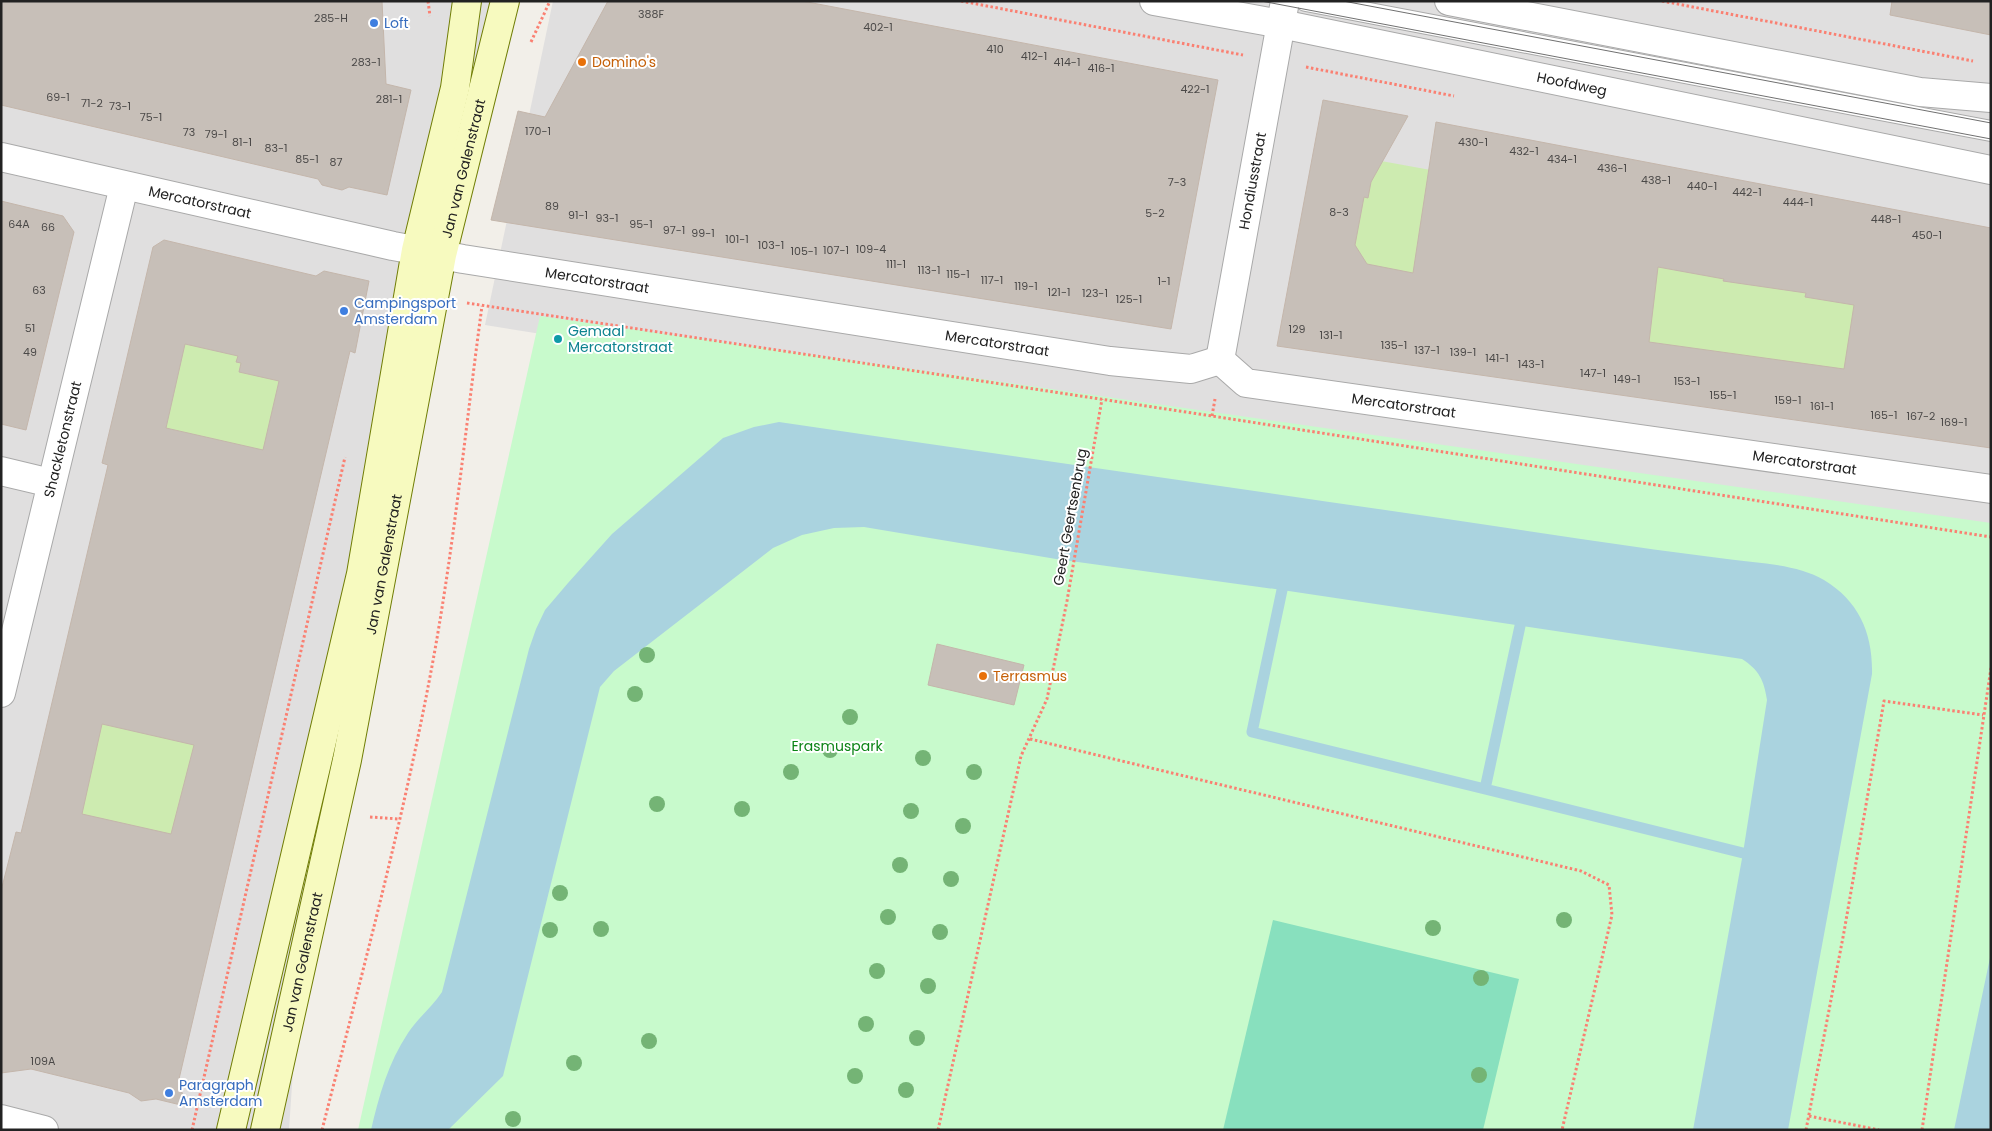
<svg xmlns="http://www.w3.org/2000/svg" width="1992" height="1131" viewBox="0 0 1992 1131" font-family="Poppins,sans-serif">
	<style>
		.residential { fill: #e0dfdf }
		.grass { fill: #cdebb0 }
		.park { fill: #c8facc }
		.pitch { fill: #88e0be }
		.water { fill: #aad3df }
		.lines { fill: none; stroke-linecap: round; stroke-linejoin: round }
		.stream { stroke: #aad3df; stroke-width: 11 }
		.building { fill: #c7bfb8; stroke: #c4b6ab; fill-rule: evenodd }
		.service-casing { stroke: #a9a9a9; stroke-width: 22 }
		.minor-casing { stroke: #a9a9a9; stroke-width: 30 }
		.tertiary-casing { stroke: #a9a9a9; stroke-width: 30 }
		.secondary-casing { stroke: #707d05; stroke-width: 30 }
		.path { stroke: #fa8072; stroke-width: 3; stroke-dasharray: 2.5 2.5; stroke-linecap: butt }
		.service { stroke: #fff; stroke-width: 20 }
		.minor { stroke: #fff; stroke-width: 28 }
		.tertiary { stroke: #fff; stroke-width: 28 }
		.secondary { stroke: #f7fabf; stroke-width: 28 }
		.tram { stroke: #707070; stroke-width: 1 }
		.tree { fill: #74b475 }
		.shop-dot { fill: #3f7fe0; stroke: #fff; stroke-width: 2 }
		.food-dot { fill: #e8710a; stroke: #fff; stroke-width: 2 }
		.culture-dot { fill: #0f9aa8; stroke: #fff; stroke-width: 2 }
		.labels { text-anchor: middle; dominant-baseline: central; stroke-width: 4; stroke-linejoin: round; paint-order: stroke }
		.number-label { font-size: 11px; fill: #4b4948 }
		.shop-label { font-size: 14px; fill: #366cbe; stroke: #fff; text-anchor: start }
		.food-label { font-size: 14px; fill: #c56008; stroke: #fff; text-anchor: start }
		.street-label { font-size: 14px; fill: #222; stroke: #fff }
		.culture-label { font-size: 14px; fill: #0d838f; stroke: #fff; text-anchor: start }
		.park-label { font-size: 14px; fill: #0c8416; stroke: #fff }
	</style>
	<rect width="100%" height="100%" fill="#f2efe9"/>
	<path class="residential" d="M1,1H490L312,788L289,1130H1Z
		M553,1H1991V564L485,325Z"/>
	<path class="grass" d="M1359,157L1989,271L1969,397L1329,304Z
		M186,302L289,335L134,1056L11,1027Z"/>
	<path class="park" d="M540,316L1991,523V1130H358Z"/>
	<path class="pitch" d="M1273,920L1519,979L1483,1130H1223Z"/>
	<path class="water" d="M779,422C1046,461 1314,499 1581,539C1630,546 1678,553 1727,559C1757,563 1797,564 1824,580C1859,601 1873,634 1872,674L1788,1130H1693L1743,853L1767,700C1764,680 1759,670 1742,659L1282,590L1056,559L864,527L834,528L802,535L773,548L614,671L600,687L503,1076L448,1130H371C379,1096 388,1063 408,1033C418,1018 432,1007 442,992L529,649L536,629L545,610L568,583L612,534L723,438L754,427Z
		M1991,953V1130H1954Z"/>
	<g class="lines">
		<path class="stream" d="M1282,590L1252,732L1485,789
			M1520,626L1485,789L1743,853"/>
	</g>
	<path class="building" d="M1,1H382L386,84L411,90L387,195L349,187L342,190L322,185L318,179L1,105Z
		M608,1H802L1218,80L1171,329L491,220L518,111L545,117Z
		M1892,1H1991V35L1890,15Z
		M1323,100L1408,116L1371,182L1368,198L1364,197L1355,245L1367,264L1413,273L1436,122L1991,228V448L1277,346ZM1658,267L1724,279L1723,281L1806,293L1805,297L1854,305L1844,369L1649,342Z
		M1,201L63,216L74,232L26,430L1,424Z
		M164,240L316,276L324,271L369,281L355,353L350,351L179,1079L185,1106L156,1099L141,1101L129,1093L31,1069L1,1073V891L16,832L21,833L30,796L108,465L102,463L153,247ZM185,344L238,356L236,362L241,363L239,372L279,381L263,450L166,428ZM102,724L194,745L171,834L82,814Z
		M937,644L1024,665L1014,705L928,685Z"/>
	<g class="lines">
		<defs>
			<path id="service" d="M1306,1L1991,131"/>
			<g id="minor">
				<path id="s1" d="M1,157L393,246L463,259L1110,361L1191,369L1220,360"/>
				<path id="s2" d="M1220,360L1246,383L1991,489"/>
				<path id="s3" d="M1220,360L1285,1"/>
				<path d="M1,471L51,483"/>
				<path id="s4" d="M1,693L124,186"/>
				<path d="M1,1119L44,1130"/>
			</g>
			<g id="tertiary">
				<path id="s5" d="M1154,1L1281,24L1991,170"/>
				<path d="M1449,1L1920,92L1991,98"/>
			</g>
			<g id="secondary">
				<path d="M231,1130L361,574L416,250L455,88L467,1"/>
				<path id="s6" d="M265,1130L347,760L442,255L505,1"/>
			</g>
		</defs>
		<use href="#service" class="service-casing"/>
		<use href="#minor" class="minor-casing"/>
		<use href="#tertiary" class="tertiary-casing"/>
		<use href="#secondary" class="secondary-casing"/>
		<path class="path" d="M428,1L430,16
			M961,1L1243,55
			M1662,1L1973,61
			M531,42L550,1
			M1306,67L1454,96
			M467,303L1212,416L1991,537
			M1212,416L1215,399
			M1030,739L1581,871L1609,885L1612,915L1562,1130
			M370,817L399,819
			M1809,1116L1879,1130
			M192,1130L345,457
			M322,1130C360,981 400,833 429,682C453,558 465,431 482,306
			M938,1130L1021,756L1047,699L1067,601L1102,399
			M1806,1130L1844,932L1884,701L1983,715
			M1922,1130L1991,668"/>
		<use href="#service" class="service"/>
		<use href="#minor" class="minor"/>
		<use href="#tertiary" class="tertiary"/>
		<use href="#secondary" class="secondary"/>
		<path class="tram" d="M1261,1L1991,139
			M1343,1L1991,123"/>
	</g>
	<g class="tree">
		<circle cx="647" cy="655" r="8"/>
		<circle cx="635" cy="694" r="8"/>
		<circle cx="850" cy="717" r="8"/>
		<circle cx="830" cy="750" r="8"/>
		<circle cx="923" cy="758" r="8"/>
		<circle cx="791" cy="772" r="8"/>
		<circle cx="974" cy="772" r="8"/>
		<circle cx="657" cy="804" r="8"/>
		<circle cx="742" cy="809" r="8"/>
		<circle cx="911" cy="811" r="8"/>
		<circle cx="963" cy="826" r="8"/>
		<circle cx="900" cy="865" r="8"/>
		<circle cx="951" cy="879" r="8"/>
		<circle cx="560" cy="893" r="8"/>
		<circle cx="888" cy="917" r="8"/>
		<circle cx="1564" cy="920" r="8"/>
		<circle cx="1433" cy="928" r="8"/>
		<circle cx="601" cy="929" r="8"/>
		<circle cx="550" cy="930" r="8"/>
		<circle cx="940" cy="932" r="8"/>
		<circle cx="877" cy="971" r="8"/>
		<circle cx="1481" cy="978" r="8"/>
		<circle cx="928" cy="986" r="8"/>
		<circle cx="866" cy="1024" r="8"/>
		<circle cx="917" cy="1038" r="8"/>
		<circle cx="649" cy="1041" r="8"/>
		<circle cx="574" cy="1063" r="8"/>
		<circle cx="1479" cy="1075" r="8"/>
		<circle cx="855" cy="1076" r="8"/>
		<circle cx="906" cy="1090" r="8"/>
		<circle cx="513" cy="1119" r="8"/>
	</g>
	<g class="shop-dot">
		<circle cx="374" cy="23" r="5"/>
		<circle cx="344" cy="311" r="5"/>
		<circle cx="169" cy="1093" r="5"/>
	</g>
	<g class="food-dot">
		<circle cx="582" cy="62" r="5"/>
		<circle cx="983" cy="676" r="5"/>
	</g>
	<circle class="culture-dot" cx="558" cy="339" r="5"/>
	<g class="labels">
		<g class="number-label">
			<text x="651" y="14">388F</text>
			<text x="331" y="18">285-H</text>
			<text x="878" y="27">402-1</text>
			<text x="995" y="49">410</text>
			<text x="1034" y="56">412-1</text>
			<text x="366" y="62">283-1</text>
			<text x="1067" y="62">414-1</text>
			<text x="1101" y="68">416-1</text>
			<text x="1195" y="89">422-1</text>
			<text x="58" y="97">69-1</text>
			<text x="389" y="99">281-1</text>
			<text x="92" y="103">71-2</text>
			<text x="120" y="106">73-1</text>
			<text x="151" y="117">75-1</text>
			<text x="538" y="131">170-1</text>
			<text x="189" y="132">73</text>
			<text x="216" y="134">79-1</text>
			<text x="242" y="142">81-1</text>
			<text x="1473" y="142">430-1</text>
			<text x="276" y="148">83-1</text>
			<text x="1524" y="151">432-1</text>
			<text x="307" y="159">85-1</text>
			<text x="1562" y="159">434-1</text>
			<text x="336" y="162">87</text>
			<text x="1612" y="168">436-1</text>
			<text x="1656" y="180">438-1</text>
			<text x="1177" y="182">7-3</text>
			<text x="1702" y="186">440-1</text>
			<text x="1747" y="192">442-1</text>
			<text x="1798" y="202">444-1</text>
			<text x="552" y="206">89</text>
			<text x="1339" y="212">8-3</text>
			<text x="1155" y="213">5-2</text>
			<text x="578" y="215">91-1</text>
			<text x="607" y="218">93-1</text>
			<text x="1886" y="219">448-1</text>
			<text x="19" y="224">64A</text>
			<text x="641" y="224">95-1</text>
			<text x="48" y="227">66</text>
			<text x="674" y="230">97-1</text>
			<text x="703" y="233">99-1</text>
			<text x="1927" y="235">450-1</text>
			<text x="737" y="239">101-1</text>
			<text x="771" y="245">103-1</text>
			<text x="871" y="249">109-4</text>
			<text x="836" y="250">107-1</text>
			<text x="804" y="251">105-1</text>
			<text x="896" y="264">111-1</text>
			<text x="929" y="270">113-1</text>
			<text x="958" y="274">115-1</text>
			<text x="992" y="280">117-1</text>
			<text x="1164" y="281">1-1</text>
			<text x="1026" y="286">119-1</text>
			<text x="39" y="290">63</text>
			<text x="1059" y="292">121-1</text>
			<text x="1095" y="293">123-1</text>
			<text x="1129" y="299">125-1</text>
			<text x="30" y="328">51</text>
			<text x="1297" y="329">129</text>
			<text x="1331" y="335">131-1</text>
			<text x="1394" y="345">135-1</text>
			<text x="1427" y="350">137-1</text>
			<text x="30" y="352">49</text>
			<text x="1463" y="352">139-1</text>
			<text x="1497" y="358">141-1</text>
			<text x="1531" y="364">143-1</text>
			<text x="1593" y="373">147-1</text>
			<text x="1627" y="379">149-1</text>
			<text x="1687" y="381">153-1</text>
			<text x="1723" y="395">155-1</text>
			<text x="1788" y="400">159-1</text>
			<text x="1822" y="406">161-1</text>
			<text x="1884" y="415">165-1</text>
			<text x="1921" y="416">167-2</text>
			<text x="1954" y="422">169-1</text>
			<text x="43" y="1061">109A</text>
		</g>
		<g class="shop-label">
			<text x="384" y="23">Loft</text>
			<text x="354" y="303">Campingsport<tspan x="354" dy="16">Amsterdam</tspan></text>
			<text x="179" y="1085">Paragraph<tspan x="179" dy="16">Amsterdam</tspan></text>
		</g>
		<g class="food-label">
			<text x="592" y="62">Domino's</text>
			<text x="993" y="676">Terrasmus</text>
		</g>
		<g class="street-label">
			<text stroke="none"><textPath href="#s5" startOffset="426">Hoofdweg</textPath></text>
			<text stroke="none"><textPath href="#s6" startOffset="982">Jan van Galenstraat</textPath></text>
			<text stroke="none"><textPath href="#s3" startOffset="182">Hondiusstraat</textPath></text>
			<text stroke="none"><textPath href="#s1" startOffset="204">Mercatorstraat</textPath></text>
			<text stroke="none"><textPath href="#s1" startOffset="609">Mercatorstraat</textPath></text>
			<text stroke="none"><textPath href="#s1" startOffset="1014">Mercatorstraat</textPath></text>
			<text stroke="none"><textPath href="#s2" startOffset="194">Mercatorstraat</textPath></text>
			<text stroke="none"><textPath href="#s4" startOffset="261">Shackletonstraat</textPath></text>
			<text stroke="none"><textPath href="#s2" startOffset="599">Mercatorstraat</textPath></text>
			<text transform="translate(1070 517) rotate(-80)">Geert Geertsenbrug</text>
			<text stroke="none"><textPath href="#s6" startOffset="578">Jan van Galenstraat</textPath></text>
			<text stroke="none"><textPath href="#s6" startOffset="172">Jan van Galenstraat</textPath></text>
		</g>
		<g class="culture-label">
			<text x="568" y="331">Gemaal<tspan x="568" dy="16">Mercatorstraat</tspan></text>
		</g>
		<g class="park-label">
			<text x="837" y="746">Erasmuspark</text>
		</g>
	</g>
	<rect width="1992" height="1131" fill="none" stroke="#222222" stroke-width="5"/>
</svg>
